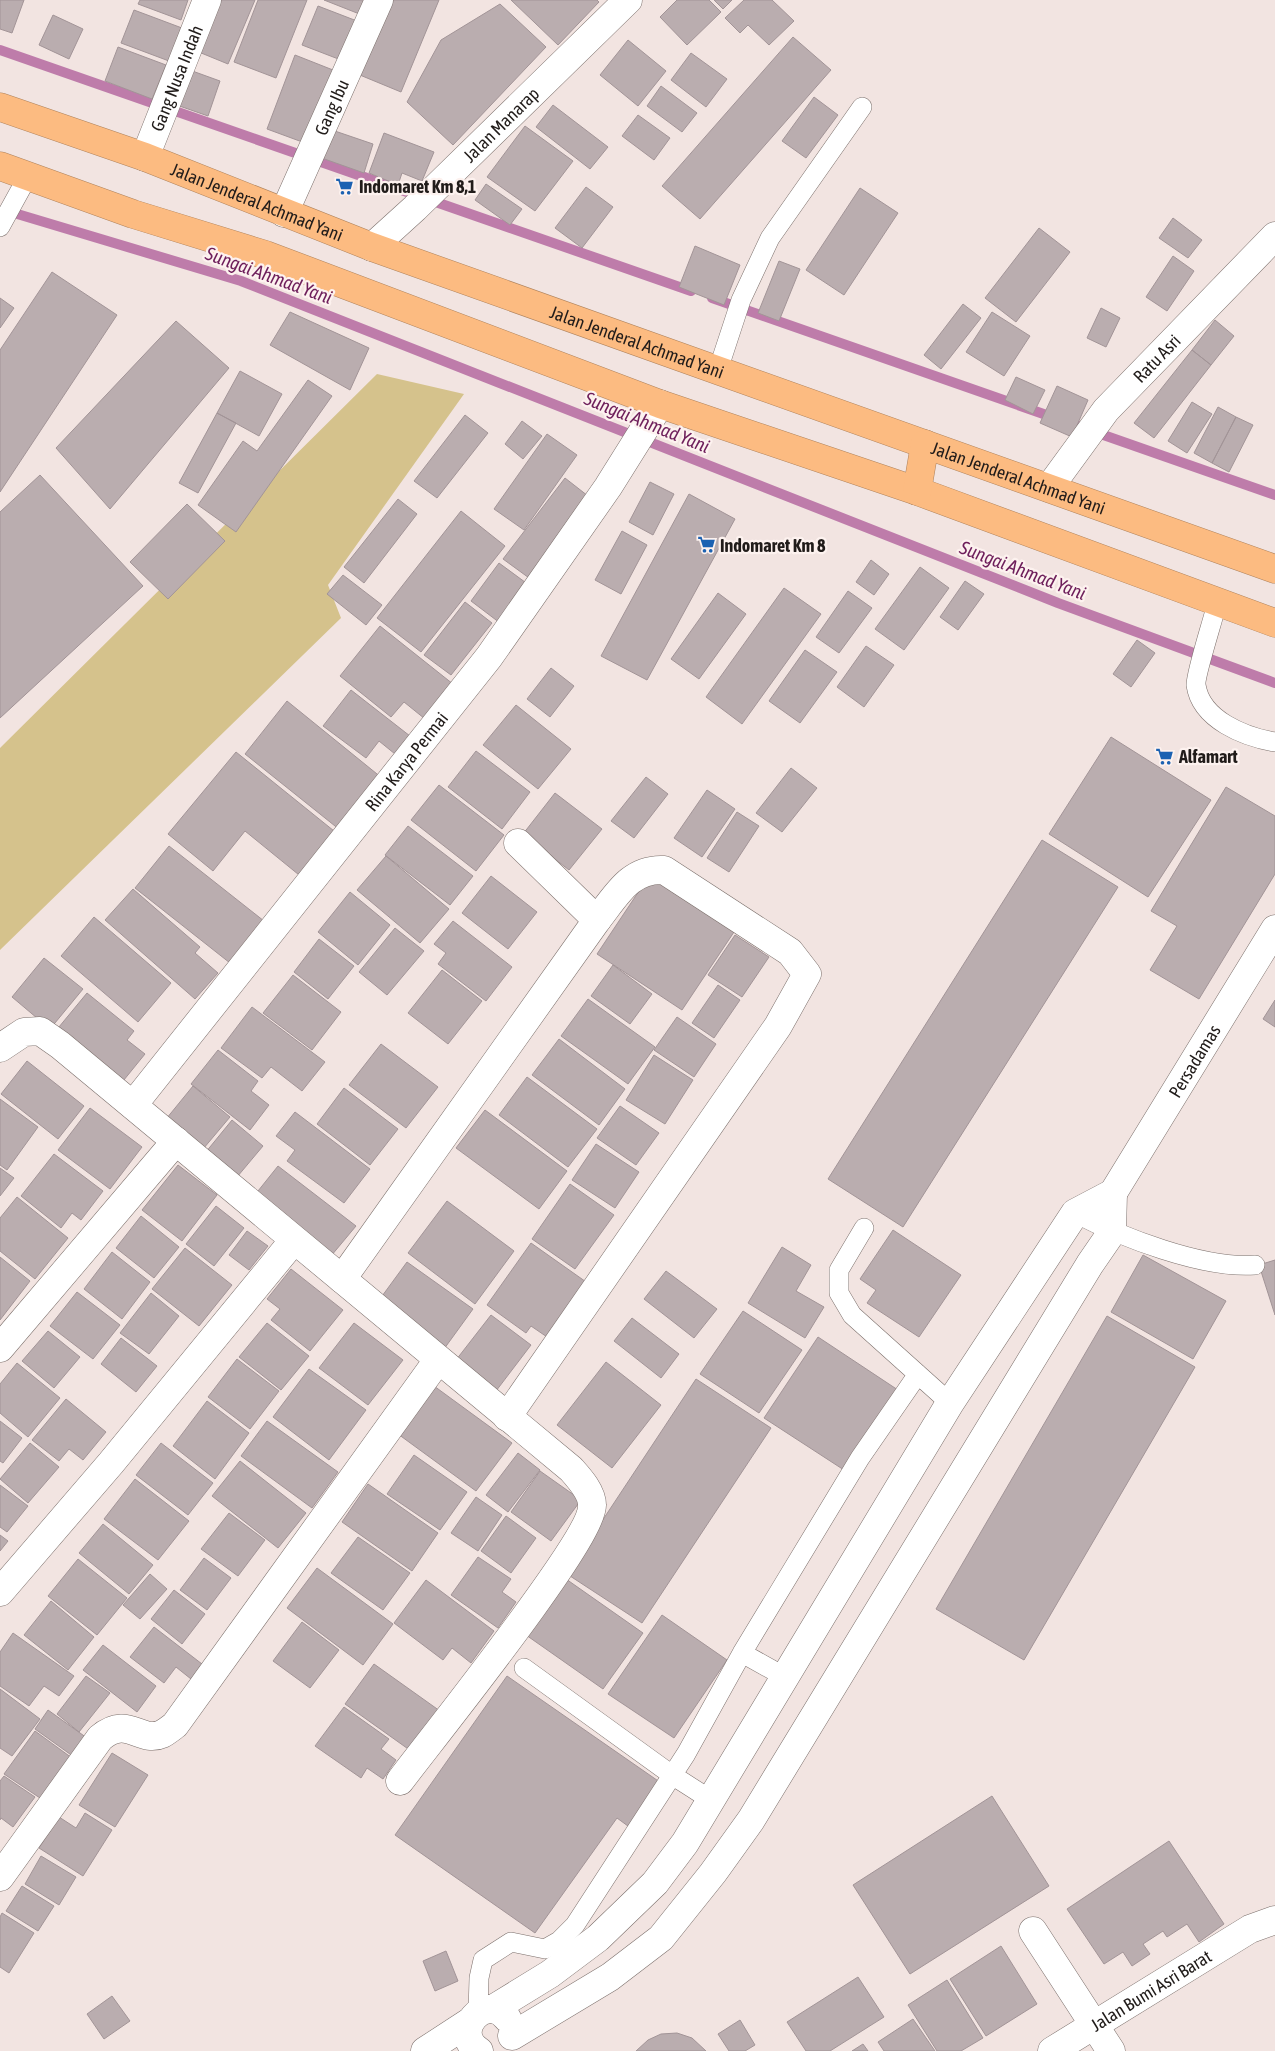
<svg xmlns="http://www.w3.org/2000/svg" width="1275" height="2051" viewBox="0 0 1275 2051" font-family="'Asap Condensed',sans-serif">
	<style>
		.green { fill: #d5c28c }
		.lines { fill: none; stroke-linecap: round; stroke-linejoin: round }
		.stream { stroke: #be7caa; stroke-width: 10 }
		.building { fill: #baadaf; stroke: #a29497 }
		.lane-casing { stroke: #7c706c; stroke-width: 20 }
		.street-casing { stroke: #7c706c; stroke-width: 29 }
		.highway-casing { stroke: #af835d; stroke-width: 29 }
		.lane { stroke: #fff; stroke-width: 19 }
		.street { stroke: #fff; stroke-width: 28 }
		.highway { stroke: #fcbb81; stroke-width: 28 }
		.labels { text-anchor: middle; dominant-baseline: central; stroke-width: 4.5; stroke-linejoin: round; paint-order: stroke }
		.street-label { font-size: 18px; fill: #211c1a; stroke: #fdf2ef }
		.poi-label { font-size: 18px; font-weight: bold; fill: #211c1a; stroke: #fdf2ef; text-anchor: start }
		.water-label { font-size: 19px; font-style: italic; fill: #6e1f5b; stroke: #fdf2ef }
	</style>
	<rect width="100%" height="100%" fill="#f2e4e1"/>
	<path class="green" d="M377,374L464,394L328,585L341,618L0,950V748Z"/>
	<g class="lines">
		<path class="stream" d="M0,50L691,291
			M4,210L241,281L1058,603L1275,683
			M712,298L1275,495"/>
	</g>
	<path class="building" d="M0,0H24L12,33L0,29Z
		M140,0H188L181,20L138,4Z
		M209,0H255L228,64L189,48Z
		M258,0H307L276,78L234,62Z
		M324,0H367L362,15Z
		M385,0H439L401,92L355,73Z
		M511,0H597L599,2L558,45Z
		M677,0H709L721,12L687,45L660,17Z
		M714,0H732L723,9Z
		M744,0H772L794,21L769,45L748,25L740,33L725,18Z
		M500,4L546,47L453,145L407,102L441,40Z
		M318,6L357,21L341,60L302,45Z
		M134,10L182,28L169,61L121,43Z
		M53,15L83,29L69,59L39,45Z
		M793,37L831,70L700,219L662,186Z
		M628,40L666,71L638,106L600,75Z
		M118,47L166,65L152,99L105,81Z
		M691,53L727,79L706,107L671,80Z
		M295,55L333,70L305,143L267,129Z
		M184,68L220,81L208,116L171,103Z
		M661,86L697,113L682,132L647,106Z
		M814,97L838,115L806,158L782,141Z
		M553,105L608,147L590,169L536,127Z
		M638,115L670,138L654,160L622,136Z
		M525,126L573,161L535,211L487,177Z
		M326,128L373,144L364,173L316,156Z
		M384,133L434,152L422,181L402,173L398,185L369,173Z
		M486,184L522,209L510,225L475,200Z
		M586,187L613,207L582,248L555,228Z
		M860,188L898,213L844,295L806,270Z
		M1173,218L1202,240L1188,258L1159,238Z
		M1039,228L1070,252L1016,322L985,298Z
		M695,246L740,265L724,305L679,287Z
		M1173,256L1194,271L1167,311L1146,297Z
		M779,261L800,269L779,321L758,313Z
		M52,272L117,315L0,492V350Z
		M0,298L14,308L0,328Z
		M963,304L981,318L941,369L924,355Z
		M1101,308L1120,318L1106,347L1087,338Z
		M290,312L369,348L350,390L270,345Z
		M992,312L1030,336L1004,376L966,352Z
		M1215,320L1234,336L1211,365L1192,350Z
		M176,321L229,368L110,509L56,448Z
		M1192,350L1211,365L1154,438L1134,423Z
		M240,371L282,394L259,436L217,413Z
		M1016,377L1045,390L1033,414L1005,400Z
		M308,380L332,396L236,532L198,505L243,441L257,451Z
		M1057,386L1088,400L1072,437L1040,423Z
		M1192,402L1212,414L1187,453L1168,441Z
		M1218,407L1236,417L1212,463L1194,453Z
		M217,413L236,423L198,493L179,483Z
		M465,415L488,433L437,498L414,481Z
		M1236,417L1253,425L1229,472L1212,463Z
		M522,421L542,436L523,459L505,444Z
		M547,434L577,455L524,530L494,509Z
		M40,475L143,586L0,718V512Z
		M565,478L597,503L536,583L503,559Z
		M650,482L674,494L653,535L629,522Z
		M689,494L735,519L647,680L601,656Z
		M398,499L417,514L364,583L344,567Z
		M187,504L225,541L168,599L130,562Z
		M461,511L505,546L421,652L377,618Z
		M622,531L647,545L621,594L595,580Z
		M871,560L889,574L874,595L856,582Z
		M499,563L533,588L504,626L471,601Z
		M920,567L949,588L904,650L875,629Z
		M343,575L382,605L366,625L327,594Z
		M965,581L984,594L958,630L940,617Z
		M784,588L821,614L742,724L706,697Z
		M848,591L872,608L839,653L816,637Z
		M718,593L746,614L699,679L671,659Z
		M465,602L492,623L451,675L424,655Z
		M380,626L458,688L430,723L404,702L391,717L340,676Z
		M1137,640L1155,653L1131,687L1113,674Z
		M866,646L894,665L864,707L837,687Z
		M805,650L837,672L800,723L769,701Z
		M551,668L574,686L550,717L527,699Z
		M351,690L410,736L395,754L379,741L366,758L323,726Z
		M287,701L382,778L340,830L245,754Z
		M516,705L571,749L538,789L483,745Z
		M1111,737L1211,800L1148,897L1049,834Z
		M476,751L530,792L502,829L448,787Z
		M236,752L339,835L304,879L245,831L213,871L168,834Z
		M791,768L817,788L782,832L756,813Z
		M646,777L668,794L634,838L611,821Z
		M439,785L504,835L476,871L411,820Z
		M1226,787L1275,816V874L1199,999L1150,970L1177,926L1151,911Z
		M707,790L735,809L702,857L674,838Z
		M555,793L602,829L569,870L523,834Z
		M737,812L759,826L729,872L707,858Z
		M408,826L473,876L450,905L385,855Z
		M1042,840L1118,887L903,1227L828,1179Z
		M169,846L264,921L230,963L135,888Z
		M386,856L449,909L420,943L357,890Z
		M651,873L736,929L682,1010L597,954Z
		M491,876L537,912L508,949L462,913Z
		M133,889L200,947L195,953L218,973L195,999L105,920Z
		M350,892L390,925L358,965L318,932Z
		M94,917L171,983L138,1022L61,956Z
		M453,921L512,967L486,1001L438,964L446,953L434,944Z
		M395,928L424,951L387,995L359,972Z
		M735,935L769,957L742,997L708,975Z
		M319,939L354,966L328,999L294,972Z
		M44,958L83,989L50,1029L12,997Z
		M613,965L652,994L630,1024L591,996Z
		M442,970L482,1001L448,1044L408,1013Z
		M293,975L341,1012L312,1050L263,1013Z
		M718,985L740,1000L714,1038L692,1023Z
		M87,993L134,1031L127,1040L145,1054L119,1086L54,1033Z
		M588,999L655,1047L628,1084L561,1036Z
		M1275,1000V1027L1263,1019Z
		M252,1007L325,1062L302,1091L271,1067L262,1078L221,1048Z
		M677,1017L716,1044L694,1077L654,1050Z
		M559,1039L625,1089L599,1125L532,1075Z
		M381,1044L438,1087L406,1128L349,1085Z
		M218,1050L258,1081L251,1091L269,1105L250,1130L191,1084Z
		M654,1055L693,1080L665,1124L626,1100Z
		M27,1061L84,1106L58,1139L1,1094Z
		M527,1077L597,1129L568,1167L499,1115Z
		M193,1086L230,1117L198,1155L162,1124Z
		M344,1088L398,1129L370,1165L317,1124Z
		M0,1099L38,1127L7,1170L0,1165Z
		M620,1106L659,1133L636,1165L597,1138Z
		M90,1108L142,1147L110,1189L58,1150Z
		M485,1110L567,1171L539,1209L456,1148Z
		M295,1112L370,1169L344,1203L287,1161L295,1150L276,1136Z
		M232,1120L263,1146L232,1183L201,1158Z
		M596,1144L639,1172L615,1208L572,1180Z
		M54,1154L103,1191L81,1220L72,1213L61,1228L21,1196Z
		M178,1165L217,1195L182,1241L142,1210Z
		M278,1166L356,1226L331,1256L254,1196Z
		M0,1168L14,1178L0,1196Z
		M570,1184L614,1215L575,1269L532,1239Z
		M17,1197L68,1238L35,1279L0,1251V1218Z
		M447,1201L514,1251L475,1304L408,1253Z
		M216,1206L244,1228L214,1266L186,1244Z
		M141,1216L179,1247L154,1278L116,1248Z
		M893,1230L961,1275L919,1337L867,1303L876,1290L860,1279Z
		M247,1231L268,1246L249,1270L229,1255Z
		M531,1243L589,1284L550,1339L531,1326L526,1333L487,1305Z
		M782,1247L811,1265L796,1291L824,1307L805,1338L748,1303Z
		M185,1248L232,1285L199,1326L152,1289Z
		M112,1252L150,1282L122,1319L84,1289Z
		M1143,1255L1226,1301L1193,1359L1111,1312Z
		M0,1257L30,1281L0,1320Z
		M1275,1260V1315L1259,1265Z
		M407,1262L473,1309L444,1349L377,1303Z
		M291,1269L343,1310L310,1351L271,1320L280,1309L267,1299Z
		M666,1271L717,1309L694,1338L644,1299Z
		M77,1292L120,1325L93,1359L50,1326Z
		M151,1293L179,1316L149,1354L120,1333Z
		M743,1311L802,1350L759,1413L700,1374Z
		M491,1315L531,1345L496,1391L456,1360Z
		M1107,1316L1195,1367L1024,1660L936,1609Z
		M632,1318L679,1354L661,1378L614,1341Z
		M267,1323L309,1356L281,1390L239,1357Z
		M354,1323L403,1360L368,1405L319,1368Z
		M48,1331L80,1357L54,1388L22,1361Z
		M818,1337L898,1390L844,1470L764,1418Z
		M121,1338L157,1366L136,1392L101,1364Z
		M237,1359L279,1391L250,1429L208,1397Z
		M606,1362L661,1405L612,1468L557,1425Z
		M17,1363L60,1398L28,1437L0,1413V1384Z
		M309,1369L366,1410L329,1460L273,1417Z
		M696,1379L771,1428L642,1623L567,1574Z
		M434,1386L512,1443L476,1491L398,1434Z
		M66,1399L106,1432L83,1460L69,1449L59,1461L32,1440Z
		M207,1401L249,1433L215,1479L173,1446Z
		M0,1421L22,1438L3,1463L0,1461Z
		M267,1421L338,1472L312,1508L241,1456Z
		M30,1443L59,1467L28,1503L0,1479Z
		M161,1443L213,1483L188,1515L136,1475Z
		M518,1453L540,1470L508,1512L486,1495Z
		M414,1455L467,1492L440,1530L387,1494Z
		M240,1461L306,1513L278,1548L212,1496Z
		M540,1471L581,1500L551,1541L511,1512Z
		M135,1479L189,1521L158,1560L104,1519Z
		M368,1484L438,1533L412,1571L342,1522Z
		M0,1485L28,1506L7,1532L0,1527Z
		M476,1497L502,1515L478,1551L451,1533Z
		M229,1513L265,1540L238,1576L201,1549Z
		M506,1516L536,1538L511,1573L481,1551Z
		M103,1524L153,1565L129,1594L79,1553Z
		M0,1535L8,1541L0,1551Z
		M358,1537L410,1573L383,1610L331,1573Z
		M478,1557L511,1579L502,1592L516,1602L498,1628L451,1595Z
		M204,1558L231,1578L207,1610L180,1590Z
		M78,1559L127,1598L97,1635L48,1596Z
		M317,1568L393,1624L363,1665L287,1608Z
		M150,1574L167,1589L140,1619L123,1605Z
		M566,1579L643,1633L603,1689L526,1635Z
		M426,1580L494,1631L471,1663L452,1648L443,1660L394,1623Z
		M174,1590L205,1614L182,1644L151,1619Z
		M51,1601L94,1637L68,1670L24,1635Z
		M662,1615L727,1660L674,1738L608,1694Z
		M302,1622L339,1650L310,1688L273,1661Z
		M154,1627L202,1664L191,1679L176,1667L164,1683L130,1657Z
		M13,1633L74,1676L59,1696L44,1686L29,1706L0,1686V1652Z
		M103,1645L156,1686L137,1712L83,1670Z
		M374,1664L440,1711L411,1751L345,1704Z
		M86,1676L110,1693L79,1732L57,1714Z
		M507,1676L664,1785L632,1829L617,1818L535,1933L395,1835Z
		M0,1689L40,1719L12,1756L0,1748Z
		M344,1707L389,1739L381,1749L396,1760L383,1779L367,1768L361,1778L315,1746Z
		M48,1710L87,1738L74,1757L35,1729Z
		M35,1731L72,1758L43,1800L4,1774Z
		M112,1753L148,1775L115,1827L79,1805Z
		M4,1776L35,1797L13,1827L1,1818L0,1820V1781Z
		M992,1796L1049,1886L910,1974L853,1885Z
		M85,1813L112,1830L83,1876L39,1848L59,1817L76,1828Z
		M1169,1841L1224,1924L1199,1942L1187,1924L1167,1937L1163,1931L1143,1944L1150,1954L1132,1966L1123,1952L1104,1964L1067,1909Z
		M41,1856L76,1877L59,1905L25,1884Z
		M22,1886L54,1906L38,1931L6,1911Z
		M2,1913L34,1933L9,1973L0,1967V1917Z
		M1001,1946L1037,2004L986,2036L950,1979Z
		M446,1951L458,1981L435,1991L423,1961Z
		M858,1977L884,2017L830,2051H806L787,2022Z
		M947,1980L983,2038L961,2051H937L908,2005Z
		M112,1996L130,2021L104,2039L87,2014Z
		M913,2019L935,2051H884L878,2042Z
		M740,2020L755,2045L745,2051H729L718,2034Z
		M677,2033L692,2038L706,2051H636L648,2040L661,2034Z
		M863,2044L868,2051H852Z"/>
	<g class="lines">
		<defs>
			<path id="lane" d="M0,227L28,176
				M718,370L741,300L770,238L862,107
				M1217,603C1214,617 1195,675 1196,685C1201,720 1245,737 1275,742
				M1075,1213C1121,1237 1203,1269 1255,1265
				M864,1228L839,1270V1293L852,1315L950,1403
				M742,1653L785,1677
				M524,1668L672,1775L711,1800
				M478,2012L479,1978L483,1960L511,1942L545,1949L559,1941L575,1925L686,1754L742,1653L860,1458L918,1374"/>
			<g id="street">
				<path id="s1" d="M145,157L207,0"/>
				<path id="s2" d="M284,213L379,0"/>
				<path id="s3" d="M372,247L415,208L628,0"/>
				<path id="s4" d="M1049,488L1106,410L1275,236"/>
				<path d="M518,843L597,920"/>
				<path d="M0,1048L24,1032L40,1031L60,1045L571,1469C579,1478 592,1492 592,1505C594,1538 429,1742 400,1781"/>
				<path id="s5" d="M133,1105L489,657L608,487L660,404"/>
				<path id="s6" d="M1113,1193L1275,929"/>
				<path d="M342,1279L597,920C616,896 630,868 664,870L790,952L807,974L778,1026L507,1417"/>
				<path d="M0,1348L176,1141"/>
				<path d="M0,1592L111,1463L294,1240"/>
				<path d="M0,1877L100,1738C128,1714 140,1744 162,1734C166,1732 171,1728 175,1725L438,1360"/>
				<path d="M1033,1931L1111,2051"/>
				<path d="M493,2009L550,1974L598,1938L655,1883L685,1843L950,1403L1075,1213L1113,1193"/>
				<path d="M512,2036L610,1977L661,1938L713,1873L751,1820L1090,1264L1112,1232L1113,1193"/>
				<path d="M425,2051L468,2023"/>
				<path d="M479,2051C449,2032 486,1991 507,2018"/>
				<path id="s7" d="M1052,2051L1250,1929L1275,1920"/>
			</g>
			<g id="highway">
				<path id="s8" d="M0,107L145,157L372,247L1275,569"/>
				<path d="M0,166L133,214L266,255L660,404L917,491L1275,623"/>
				<path d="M917,491L925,444"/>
			</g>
		</defs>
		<use href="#lane" class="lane-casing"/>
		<use href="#street" class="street-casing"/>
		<use href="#highway" class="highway-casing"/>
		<use href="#lane" class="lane"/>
		<use href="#street" class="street"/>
		<use href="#highway" class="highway"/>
	</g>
	<defs>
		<symbol id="supermarket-bare" viewBox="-9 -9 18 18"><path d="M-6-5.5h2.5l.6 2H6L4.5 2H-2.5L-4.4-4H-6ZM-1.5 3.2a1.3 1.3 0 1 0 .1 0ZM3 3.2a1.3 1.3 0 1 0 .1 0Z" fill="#1c62b2" stroke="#fdf2ef" stroke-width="2.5" paint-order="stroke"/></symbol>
	</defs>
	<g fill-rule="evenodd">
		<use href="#supermarket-bare" x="332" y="174" width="25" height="25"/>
		<use href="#supermarket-bare" x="694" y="532" width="25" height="25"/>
		<use href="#supermarket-bare" x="1152" y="744" width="25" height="25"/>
	</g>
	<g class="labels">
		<g class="street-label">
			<text stroke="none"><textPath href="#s1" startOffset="85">Gang Nusa Indah</textPath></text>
			<text stroke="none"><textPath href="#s2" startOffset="116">Gang Ibu</textPath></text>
			<text stroke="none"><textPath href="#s3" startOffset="178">Jalan Manarap</textPath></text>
			<text stroke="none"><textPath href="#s8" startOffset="274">Jalan Jenderal Achmad Yani</textPath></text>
			<text stroke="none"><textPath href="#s8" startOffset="679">Jalan Jenderal Achmad Yani</textPath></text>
			<text stroke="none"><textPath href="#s4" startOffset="169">Ratu Asri</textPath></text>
			<text stroke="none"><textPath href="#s8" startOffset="1084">Jalan Jenderal Achmad Yani</textPath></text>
			<text stroke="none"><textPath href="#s5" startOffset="439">Rina Karya Permai</textPath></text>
			<text stroke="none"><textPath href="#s6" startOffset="155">Persadamas</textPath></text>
			<text stroke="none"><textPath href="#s7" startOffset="116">Jalan Bumi Asri Barat</textPath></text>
		</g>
		<g class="poi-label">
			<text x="359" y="186">Indomaret Km 8,1</text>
			<text x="720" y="545">Indomaret Km 8</text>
			<text x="1179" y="756">Alfamart</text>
		</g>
		<g class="water-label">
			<text transform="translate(269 275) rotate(20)">Sungai Ahmad Yani</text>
			<text transform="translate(647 422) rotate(22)">Sungai Ahmad Yani</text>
			<text transform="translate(1023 570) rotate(21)">Sungai Ahmad Yani</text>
		</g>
	</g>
</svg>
